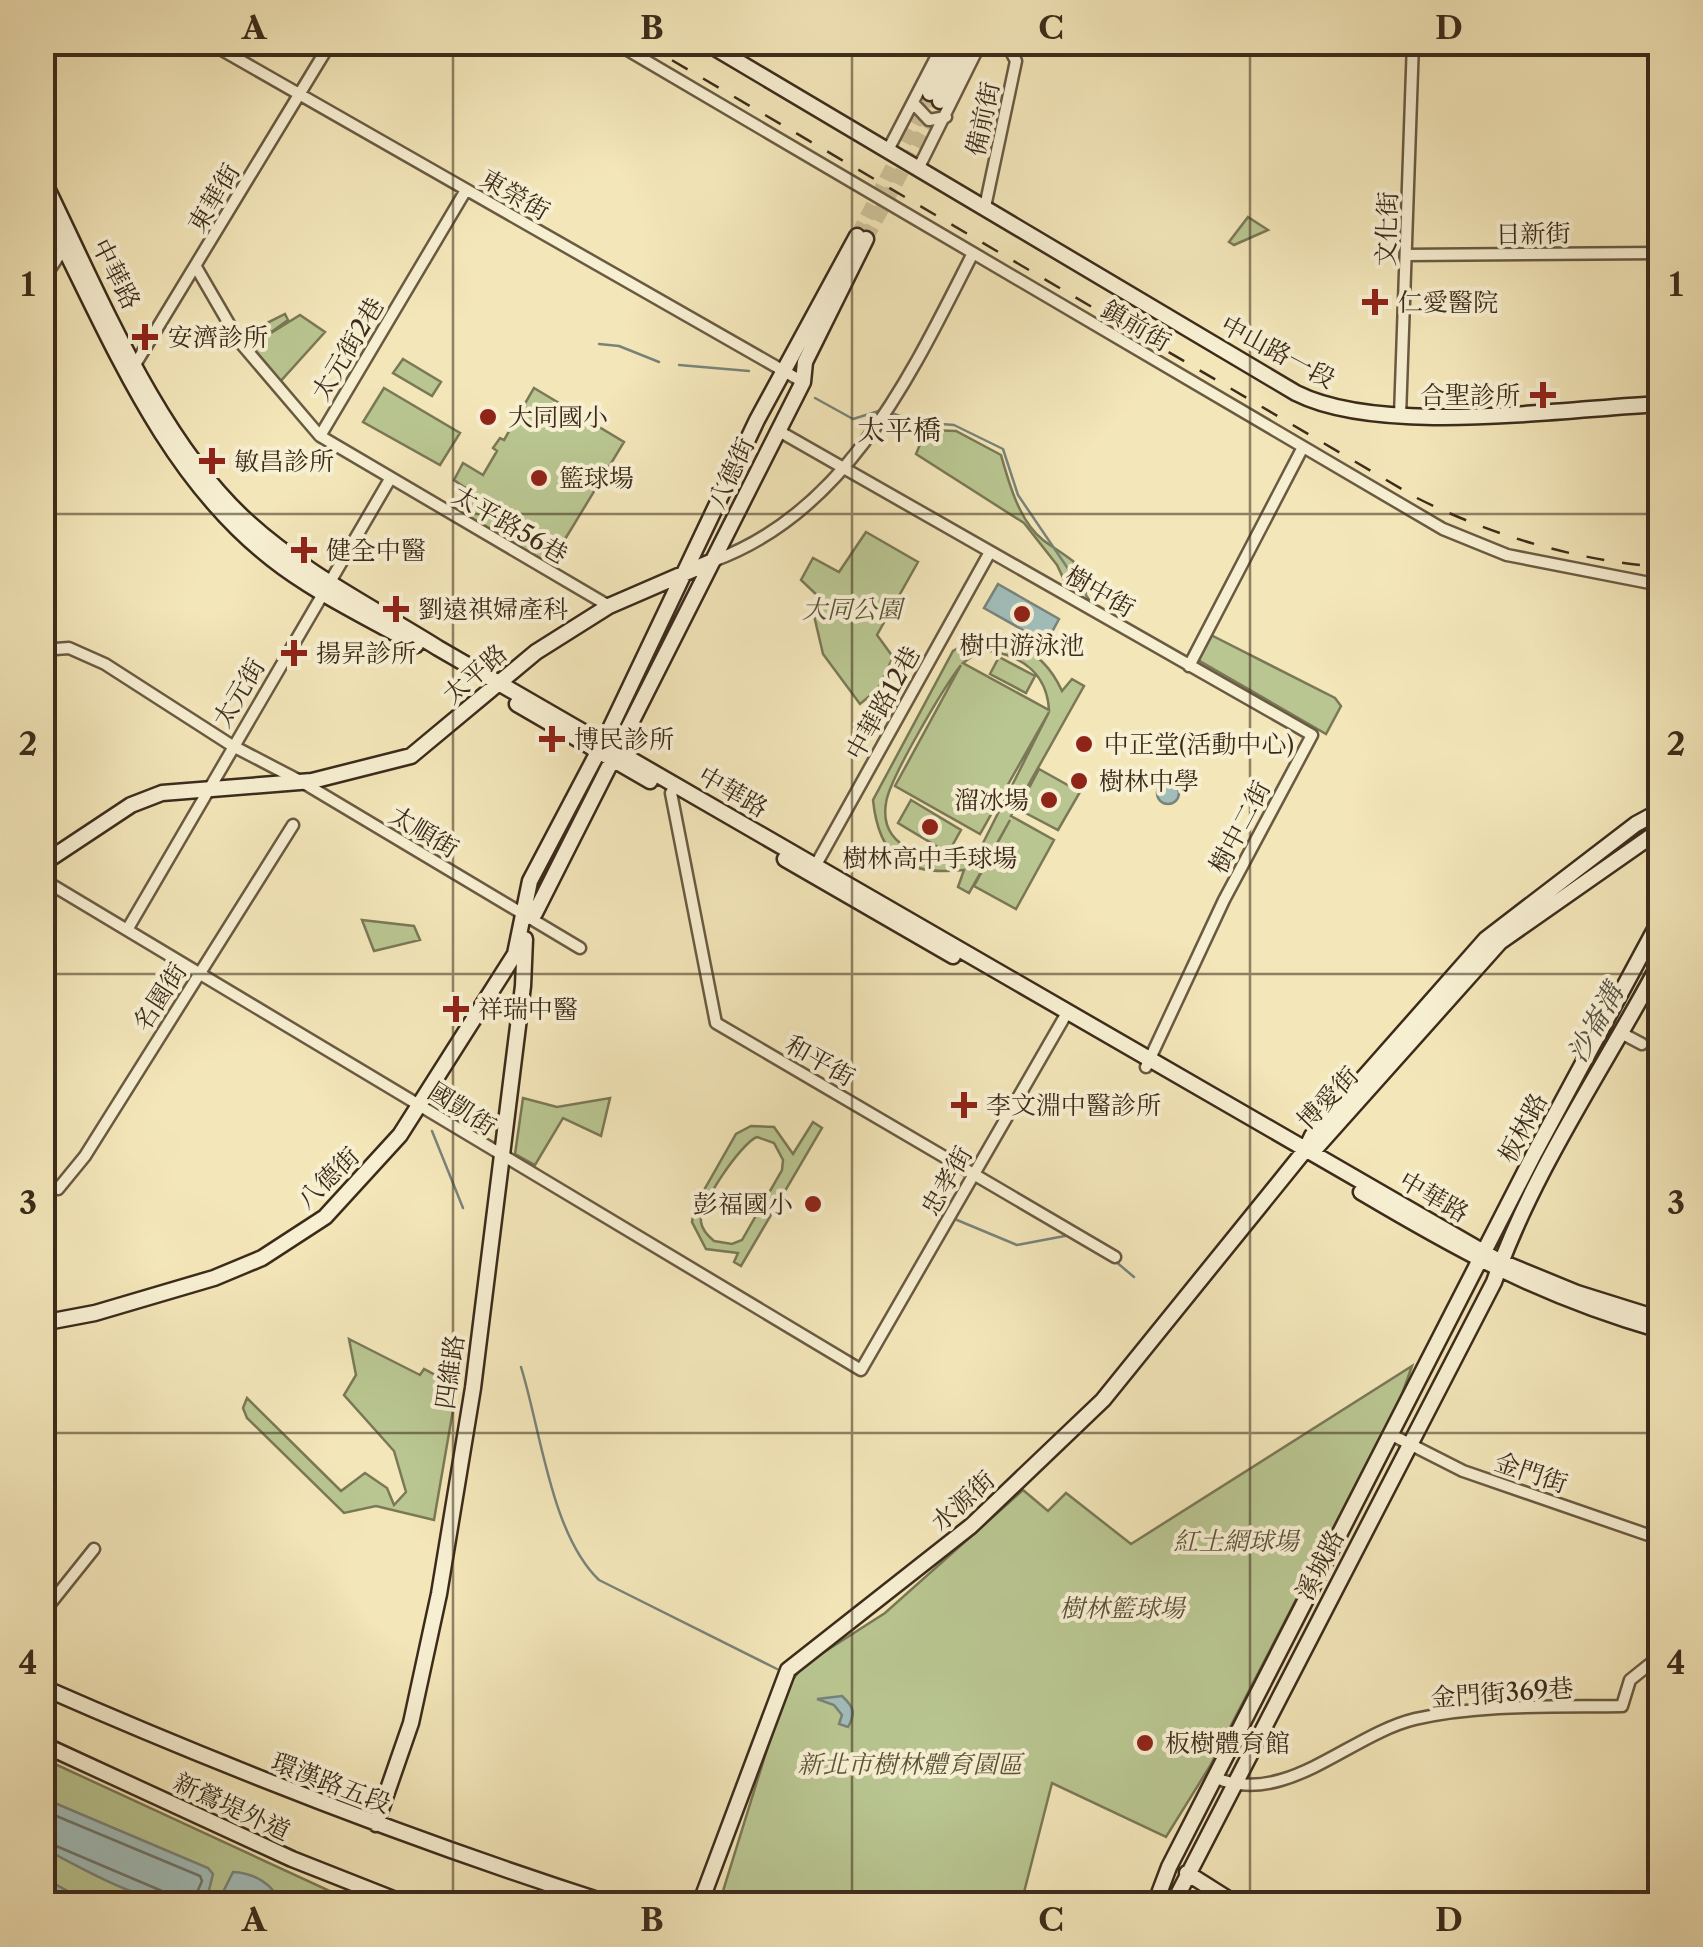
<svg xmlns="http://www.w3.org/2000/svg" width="1703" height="1947" viewBox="0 0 1703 1947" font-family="'Libre Caslon Text','Noto Serif TC',serif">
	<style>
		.green { fill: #b9c691; stroke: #7a7856; stroke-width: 2.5; fill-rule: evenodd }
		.water { fill: #a1bdba; stroke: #79837a; stroke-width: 2.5 }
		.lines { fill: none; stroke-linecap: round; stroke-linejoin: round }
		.shore { stroke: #6e746a; stroke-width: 2.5 }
		.stream { stroke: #79837a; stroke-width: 2.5 }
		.secondary-tunnel { stroke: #cec199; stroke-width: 14; stroke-dasharray: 14 7; stroke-linecap: butt }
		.street-casing { stroke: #6a5a42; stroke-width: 15 }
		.secondary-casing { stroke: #3c2b1b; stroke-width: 19 }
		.street { stroke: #f7efd2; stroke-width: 10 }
		.secondary { stroke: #f7efd2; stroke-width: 14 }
		.rail { stroke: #3c2b1b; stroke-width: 2.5; stroke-dasharray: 18 18; stroke-linecap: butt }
		.grid { fill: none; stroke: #3c2b1b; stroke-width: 2.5; stroke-opacity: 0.55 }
		.poi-dot { fill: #8f2418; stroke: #f7efd2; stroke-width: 4 }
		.labels { text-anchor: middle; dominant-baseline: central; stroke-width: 8; stroke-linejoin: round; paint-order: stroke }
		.street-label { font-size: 25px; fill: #3c2b1b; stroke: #f7efd2 }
		.poi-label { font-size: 25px; fill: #3c2b1b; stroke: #f7efd2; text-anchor: start }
		.park-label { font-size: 25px; font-style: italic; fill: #5b5238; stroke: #f7efd2 }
		.neighbourhood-label { font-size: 28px; fill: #3c2b1b; stroke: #f7efd2 }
		.water-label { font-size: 28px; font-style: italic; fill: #555043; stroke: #f7efd2 }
		.neatline { fill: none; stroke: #3c2b1b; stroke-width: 4 }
		.grid-label { font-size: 32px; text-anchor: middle; font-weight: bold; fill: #3c2b1b }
	</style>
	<rect width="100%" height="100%" fill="#f3e6b9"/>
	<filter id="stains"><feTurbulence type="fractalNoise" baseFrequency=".002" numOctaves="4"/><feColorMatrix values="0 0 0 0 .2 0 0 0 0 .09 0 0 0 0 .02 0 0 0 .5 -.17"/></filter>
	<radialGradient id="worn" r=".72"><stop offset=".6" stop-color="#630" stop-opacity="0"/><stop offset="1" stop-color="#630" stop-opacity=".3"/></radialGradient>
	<path class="green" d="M1248,217L1268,230L1234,245L1229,242Z
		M285,314L288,320L263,338L300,315L325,332L278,384L250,349L253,344L247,347L241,336Z
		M403,359L441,382L432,396L393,373Z
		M384,388L460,433L440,465L363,422Z
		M534,388L624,442L550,564L460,514L473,493L454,480L463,463L483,475L497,451L493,448L500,438L504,440Z
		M926,430L956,431L1001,455C1009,483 1019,521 1043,540C1063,555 1077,560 1091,581L1086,593L1066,584L1057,565L1024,523L916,454Z
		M866,532L918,562L877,635L893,657L878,689L860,704L823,654L812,607L819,597L801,580L813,558L839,572Z
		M1211,635L1335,698L1341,706L1326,734L1198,660Z
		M974,640C1016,637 1045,653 1062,691L1072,679L1084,686L1011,816L1054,840L1016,909L974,886L1010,820L969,893L958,887L964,870C907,876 879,859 873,800L953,651ZM991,651C1024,657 1047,675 1049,710L963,663L978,652ZM961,665L895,786L980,834L1049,712L981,847L971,856C936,862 878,852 886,803C889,779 944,687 961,665Z
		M999,657L1035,676L1026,693L990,674Z
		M1039,769L1080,792L1058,830L1018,809Z
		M911,800L961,830L948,853L898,823Z
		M362,920L414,926L420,940L374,951Z
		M523,1098L557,1107L610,1098L601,1136L563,1118L535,1165L515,1154Z
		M813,1122L822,1128L741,1266L734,1262L738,1253L706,1249L692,1222L695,1206L736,1134L751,1126L774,1127L793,1154ZM757,1137L774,1143L783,1160L782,1170L742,1240L732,1244L714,1241C708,1236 702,1230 701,1222C698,1206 742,1142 757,1137Z
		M349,1339L420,1375L424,1369L457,1387L434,1520L376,1506L344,1513L247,1418L243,1408L247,1398L341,1491L365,1473L387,1488L394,1505L406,1492L394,1451L344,1395L356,1375Z
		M1412,1366L1401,1397L1210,1766L1166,1837L1052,1783L1021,1904H719L786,1688L804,1665L885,1613L1023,1490L1048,1511L1066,1493L1131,1544Z
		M42,1758L347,1899L361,1904H43Z"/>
	<path class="water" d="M998,584L1059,619L1046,643L984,608Z
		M1157 793a11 11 0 1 1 22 0a11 11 0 1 1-22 0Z
		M842,1696C854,1707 856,1713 848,1727L839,1724L842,1715L834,1705L817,1699Z
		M43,1798L208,1868L213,1874L209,1890L198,1904C142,1905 91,1873 43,1848Z
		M233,1872C254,1873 274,1884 280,1904H217Z
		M43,1878H44L91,1904H43Z"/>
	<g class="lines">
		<path class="shore" d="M42,1810L200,1876L202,1881L192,1904
			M42,1840L162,1891L169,1904"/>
		<path class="stream" d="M599,344L619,346L659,362
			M679,365L749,371
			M815,398L853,419L882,410
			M889,412L916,422L954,425L1003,449L1018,495L1092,604
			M1602,1052L1660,945
			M432,1131L463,1208
			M957,1220L1017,1245L1070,1235
			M1115,1261L1134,1277
			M521,1367C541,1431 551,1534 599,1580L777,1669"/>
		<path class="secondary-tunnel" d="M857,236L930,93
			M866,239L940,101"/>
		<defs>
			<path id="street" d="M208,42L803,382
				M614,42L1443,529L1507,555L1660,585
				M1649,42L1660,70
				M914,104L929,120L946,117
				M888,150L944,42
				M919,167L981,42
				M466,190L320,436L609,606
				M985,207L1016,61L1006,42
				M1406,255L1660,253
				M196,267L239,341L320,436
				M42,281L60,254L70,248
				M133,368L331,42
				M1400,416L1413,42
				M777,430L1312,735L1224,900L1146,1067
				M713,561C848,512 912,373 973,253
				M42,650L69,648L105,664L231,745L302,782L580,948
				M1189,666L1303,447
				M676,785L671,793L716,1023L1115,1257
				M813,870L990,552
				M42,879L861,1370L1068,1011
				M127,930L390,479
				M1623,1034L1642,1044
				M58,1189L85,1156L293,825
				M1392,1435L1463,1471L1660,1539
				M42,1614L94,1549
				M1216,1778C1286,1807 1349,1735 1415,1719C1481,1704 1554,1707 1622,1706L1630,1680L1660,1656"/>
			<path id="secondary" d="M705,42L1296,393C1381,436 1562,409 1660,404
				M930,93L955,42
				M940,101L968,42
				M42,178C96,287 157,441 248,522C304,573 374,608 438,648L1499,1261L1577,1293L1660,1319
				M42,204C107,328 159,471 272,559C315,593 369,618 416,645
				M517,704L650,781
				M785,859L953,956
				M42,864L131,805L162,793L312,781L411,756L536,652L609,606L713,561
				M525,918L535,913L803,382L805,362L866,239
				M1306,1149L1316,1148L1500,942L1660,830
				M1361,1192C1464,1253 1544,1297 1660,1330
				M42,1323L95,1313L214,1278L262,1258L325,1217L400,1135L515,954L530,881L608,733L757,420L857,236
				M42,1687C229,1769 417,1842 610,1904
				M42,1744L292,1859L406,1904
				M376,1824L411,1723L439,1594L473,1388L523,986L525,939
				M1187,1873L1236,1904
				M700,1904L788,1670L971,1526L1103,1400L1306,1149L1312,1136L1486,939L1636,824L1660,811
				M1155,1904L1169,1867L1534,1154L1660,920
				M1173,1904L1494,1282C1533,1170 1604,1068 1660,963"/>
		</defs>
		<use href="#street" class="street-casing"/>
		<use href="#secondary" class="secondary-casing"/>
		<use href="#street" class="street"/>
		<use href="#secondary" class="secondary"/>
		<path class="rail" d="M641,42L1417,498C1493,536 1575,560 1660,567"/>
	</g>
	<path class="grid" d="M453,42V1904M852,42V1904M1250,42V1904M42,514H1660M42,974H1660M42,1433H1660"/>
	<g class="poi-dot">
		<path d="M1370 287h10v10h10v10h-10v10h-10v-10h-10v-10h10z"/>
		<path d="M140 322h10v10h10v10h-10v10h-10v-10h-10v-10h10z"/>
		<path d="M1538 380h10v10h10v10h-10v10h-10v-10h-10v-10h10z"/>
		<circle cx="488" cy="417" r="10"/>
		<path d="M207 446h10v10h10v10h-10v10h-10v-10h-10v-10h10z"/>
		<circle cx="539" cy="478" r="10"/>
		<path d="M299 535h10v10h10v10h-10v10h-10v-10h-10v-10h10z"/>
		<path d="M391 594h10v10h10v10h-10v10h-10v-10h-10v-10h10z"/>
		<circle cx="1022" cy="614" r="10"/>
		<path d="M289 638h10v10h10v10h-10v10h-10v-10h-10v-10h10z"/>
		<path d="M547 724h10v10h10v10h-10v10h-10v-10h-10v-10h10z"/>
		<circle cx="1084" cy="744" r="10"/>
		<circle cx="1079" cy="781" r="10"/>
		<circle cx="1049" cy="800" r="10"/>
		<circle cx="930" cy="827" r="10"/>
		<path d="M451 994h10v10h10v10h-10v10h-10v-10h-10v-10h10z"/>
		<path d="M959 1090h10v10h10v10h-10v10h-10v-10h-10v-10h10z"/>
		<circle cx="813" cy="1204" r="10"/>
		<circle cx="1145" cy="1743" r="10"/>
	</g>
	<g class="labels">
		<g class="street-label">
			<text transform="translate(983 119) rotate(-78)">備前街</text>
			<text transform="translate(515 195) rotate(30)">東榮街</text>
			<text transform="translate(214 198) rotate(-59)">東華街</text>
			<text transform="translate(1387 229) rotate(-88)">文化街</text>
			<text transform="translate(1533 234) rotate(-1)">日新街</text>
			<text transform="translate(116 274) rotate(63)">中華路</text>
			<text transform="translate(1136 326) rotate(30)">鎮前街</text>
			<text transform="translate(348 349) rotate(-59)">太元街2巷</text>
			<text transform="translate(1278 352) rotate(28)">中山路一段</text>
			<text transform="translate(731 473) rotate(-64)">八德街</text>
			<text transform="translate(510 525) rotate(30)">太平路56巷</text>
			<text transform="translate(1100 592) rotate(30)">樹中街</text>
			<text transform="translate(475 674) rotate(-41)">太平路</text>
			<text transform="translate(239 693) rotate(-59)">太元街</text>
			<text transform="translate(883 703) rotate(-61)">中華路12巷</text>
			<text transform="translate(733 792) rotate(30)">中華路</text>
			<text transform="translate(1240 827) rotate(-62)">樹中二街</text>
			<text transform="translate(424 832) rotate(31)">太順街</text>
			<text transform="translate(160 997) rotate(-57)">名園街</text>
			<text transform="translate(820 1061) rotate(30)">和平街</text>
			<text transform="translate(1328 1098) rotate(-46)">博愛街</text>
			<text transform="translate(462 1109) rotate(33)">國凱街</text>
			<text transform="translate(1523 1128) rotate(-62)">板林路</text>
			<text transform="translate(328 1178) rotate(-44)">八德街</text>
			<text transform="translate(947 1181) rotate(-60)">忠孝街</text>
			<text transform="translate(1434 1197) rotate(30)">中華路</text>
			<text transform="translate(450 1372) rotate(-82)">四維路</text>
			<text transform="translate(1531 1473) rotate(19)">金門街</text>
			<text transform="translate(963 1501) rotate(-42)">水源街</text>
			<text transform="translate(1320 1565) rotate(-63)">溪城路</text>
			<text transform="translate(1502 1693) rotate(-4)">金門街369巷</text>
			<text transform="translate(331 1783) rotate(21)">環漢路五段</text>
			<text transform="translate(232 1807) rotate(25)">新鶯堤外道</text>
		</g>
		<g class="poi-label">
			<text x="1398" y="302">仁愛醫院</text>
			<text x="168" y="337">安濟診所</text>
			<text x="1520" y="395" text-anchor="end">合聖診所</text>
			<text x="508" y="417">大同國小</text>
			<text x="234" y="461">敏昌診所</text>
			<text x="559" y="478">籃球場</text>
			<text x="326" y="550">健全中醫</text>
			<text x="418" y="609">劉遠祺婦產科</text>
			<text x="1022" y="645" text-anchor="middle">樹中游泳池</text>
			<text x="316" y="653">揚昇診所</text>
			<text x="574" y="739">博民診所</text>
			<text x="1104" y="744">中正堂(活動中心)</text>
			<text x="1099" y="781">樹林中學</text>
			<text x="1029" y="800" text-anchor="end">溜冰場</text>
			<text x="930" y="858" text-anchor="middle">樹林高中手球場</text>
			<text x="478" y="1009">祥瑞中醫</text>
			<text x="986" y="1105">李文淵中醫診所</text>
			<text x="793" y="1204" text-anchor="end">彭福國小</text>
			<text x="1165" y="1743">板樹體育館</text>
		</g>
		<g class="park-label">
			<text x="852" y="609">大同公園</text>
			<text x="1236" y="1541">紅土網球場</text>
			<text x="1122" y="1608">樹林籃球場</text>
			<text x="910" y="1764">新北市樹林體育園區</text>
		</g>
		<g class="neighbourhood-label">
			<text x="899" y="430">太平橋</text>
		</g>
		<g class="water-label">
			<text transform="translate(1595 1023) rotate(-61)">沙崙溝</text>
		</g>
	</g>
	<rect width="1703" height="1947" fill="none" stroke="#f3e6b9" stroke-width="110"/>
	<rect x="55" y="55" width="1593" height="1837" class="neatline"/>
	<g class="grid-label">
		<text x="254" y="39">A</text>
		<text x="652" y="39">B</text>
		<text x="1051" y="39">C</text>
		<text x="1449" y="39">D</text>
		<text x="28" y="296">1</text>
		<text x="1676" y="296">1</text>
		<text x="28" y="755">2</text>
		<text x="1676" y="755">2</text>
		<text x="28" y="1214">3</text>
		<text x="1676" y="1214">3</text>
		<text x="28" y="1674">4</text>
		<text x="1676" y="1674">4</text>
		<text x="254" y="1931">A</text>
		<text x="652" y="1931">B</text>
		<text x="1051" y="1931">C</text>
		<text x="1449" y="1931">D</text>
	</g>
	<rect width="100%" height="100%" filter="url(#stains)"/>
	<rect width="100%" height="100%" fill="url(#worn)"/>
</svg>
